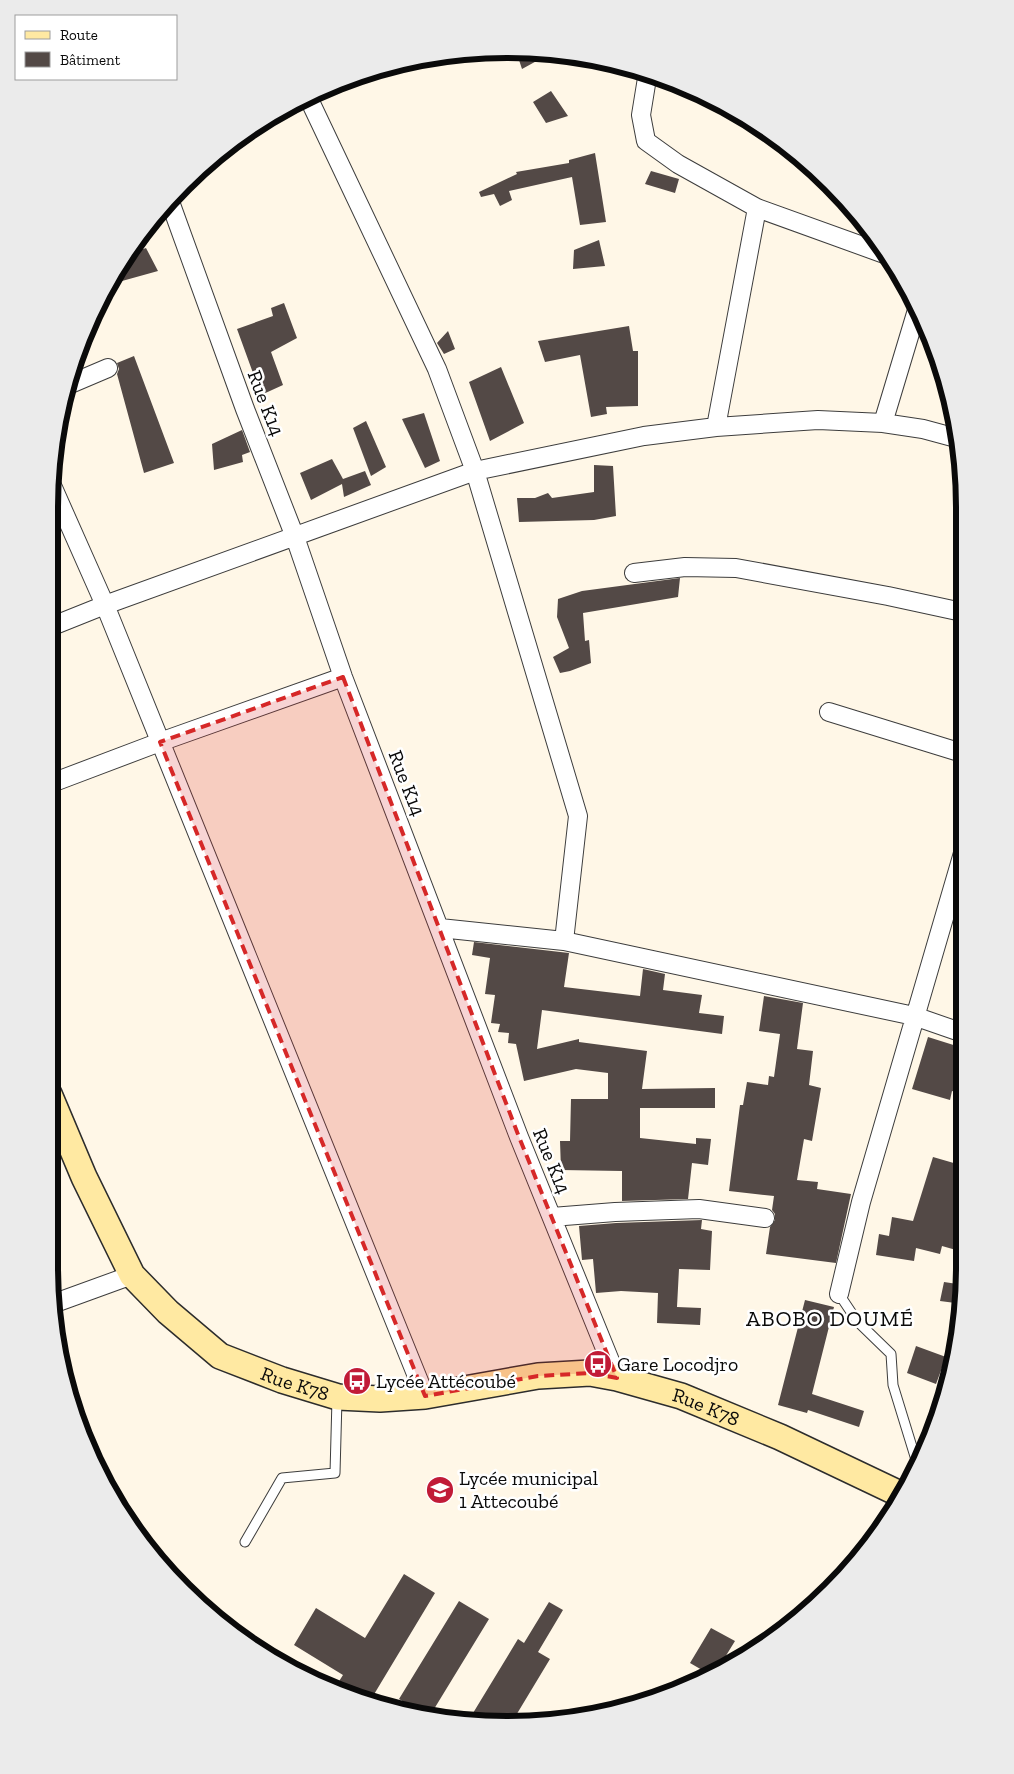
<svg xmlns="http://www.w3.org/2000/svg" width="1014" height="1774" viewBox="0 0 1014 1774" font-family="'Zilla Slab',serif">
	<style>
		.building { fill: #534946 }
		.lines { fill: none; stroke-linecap: round; stroke-linejoin: round }
		.lane-casing { stroke: #3d3d3d; stroke-width: 11 }
		.street-casing { stroke: #3d3d3d; stroke-width: 20 }
		.secondary-casing { stroke: #2c2c2c; stroke-width: 28 }
		.lane { stroke: #fff; stroke-width: 9 }
		.street { stroke: #fff; stroke-width: 18 }
		.secondary { stroke: #ffe9a2; stroke-width: 25 }
		.marked { fill: #d62828; fill-opacity: 0.2; stroke: #d62828; stroke-width: 4; stroke-dasharray: 10 6; stroke-linejoin: round }
		.labels { text-anchor: middle; dominant-baseline: central; stroke-width: 5; stroke-linejoin: round; paint-order: stroke }
		.street-label { font-size: 20px; fill: #0a0a0a; stroke: #fff }
		.poi-label { font-size: 20px; fill: #0a0a0a; stroke: #fff; text-anchor: start }
		.quarter-label { font-size: 22px; letter-spacing: 1px; fill: #0a0a0a; stroke: #fff }
		.rim { fill: none; stroke: #0a0a0a; stroke-width: 6 }
	</style>
	<rect width="100%" height="100%" fill="#fff7e7"/>
	<path class="building" d="M516,51H530L553,52L522,69Z
		M551,91L568,116L546,123L533,102Z
		M595,153L606,222L580,225L572,177L509,191L512,200L500,206L494,194L481,197L479,192L517,174L516,172L569,163V160Z
		M651,171L679,179L675,193L645,184Z
		M599,240L605,266L573,269L574,250Z
		M146,248L158,271L122,281L118,267L127,255Z
		M284,303L297,338L271,352L283,385L261,395L237,329L273,316L271,308Z
		M629,326L633,351H638V406L606,407L607,414L591,417L580,355L545,362L538,341Z
		M448,331L455,349L444,354L437,343Z
		M134,356L174,463L144,473L117,374L119,369L117,363Z
		M501,367L524,423L490,441L469,382Z
		M424,413L440,461L425,468L402,419Z
		M366,421L386,467L371,476L353,428Z
		M242,430L250,452L242,455L243,462L214,470L212,444Z
		M332,459L343,479L365,471L371,485L344,497L342,484L311,500L300,473Z
		M594,465L613,466L616,516L594,520L519,522L517,498H535L548,493L552,498L594,492Z
		M680,578L678,597L583,613L585,641L589,640L591,663L570,671L560,673L553,657L569,648L557,617L558,599L582,591Z
		M474,942L569,953L564,987L640,996L643,969L665,974L663,990L702,995L699,1013L724,1016L722,1034L542,1010L537,1049L579,1039V1042L647,1051L642,1089L715,1088V1108H640V1138L696,1144V1138L711,1139L708,1165L692,1163L688,1199L622,1201V1171L561,1170L560,1141H570L571,1099H608V1073L576,1069L524,1081L516,1044L508,1043L509,1033L498,1032L500,1024L491,1023L495,995L485,994L490,958L472,955Z
		M764,996L803,1003L797,1049L813,1051L809,1085L821,1088L812,1141L804,1139L797,1180L818,1182L817,1189L851,1194L836,1263L766,1254L770,1227L775,1220V1214L772,1210L774,1196L729,1191L740,1105H743L747,1082L768,1085L769,1076L774,1077L780,1034L759,1031Z
		M928,1037L963,1048L964,1095L952,1091L950,1100L912,1089Z
		M933,1157L964,1166V1220L956,1250L942,1246L940,1254L916,1248L914,1261L876,1255L879,1234L889,1236L892,1217L913,1221Z
		M702,1220L701,1229L712,1231L710,1270L679,1269L677,1307L701,1308L700,1325L657,1323L658,1293L621,1291L596,1293L593,1259L582,1260L579,1226L616,1223Z
		M944,1282L964,1285L963,1304L940,1301Z
		M805,1300L834,1307L812,1394L864,1411L859,1427L808,1410L807,1413L778,1405Z
		M916,1346L946,1357L936,1384L907,1373Z
		M404,1574L435,1593L370,1701L336,1686L343,1675L294,1645L316,1608L365,1638Z
		M459,1601L489,1619L431,1714L423,1713L399,1699Z
		M549,1602L563,1610L538,1652L550,1659L512,1722L470,1718L518,1639L524,1643Z
		M711,1628L735,1641L719,1667L709,1674L690,1663Z"/>
	<g class="lines">
		<defs>
			<path id="lane" d="M839,1294L857,1321L891,1354L893,1385L917,1463
				M245,1542L282,1478L335,1473L337,1399"/>
			<path id="street" d="M648,72L641,115L646,141L678,164L757,208L716,427
				M307,95L437,369L475,471L578,816L564,941
				M169,199L245,409L295,537L343,677L519,1137L617,1378
				M757,208L890,256
				M68,385L108,368
				M883,423L917,310
				M50,481L105,605L425,1396
				M634,573L685,567L736,568L888,596L962,612
				M50,627L105,605L475,471L644,436L716,427L818,420L883,423L923,429L960,439
				M829,712L962,753
				M49,784L160,742L343,677
				M440,928L564,941L914,1016L963,1033
				M552,1217L615,1212L699,1209L765,1218
				M839,1294L861,1202L963,853
				M55,1303L132,1275"/>
			<g id="secondary">
				<path id="s1" d="M49,1094L84,1177L132,1275L168,1312L220,1356L282,1380L338,1397L380,1399L425,1396L538,1376L590,1373L617,1378L681,1396L780,1437L904,1496"/>
			</g>
		</defs>
		<use href="#lane" class="lane-casing"/>
		<use href="#street" class="street-casing"/>
		<use href="#secondary" class="secondary-casing"/>
		<use href="#lane" class="lane"/>
		<use href="#street" class="street"/>
		<use href="#secondary" class="secondary"/>
	</g>
	<path class="marked" d="M343,677L519,1137L617,1378L590,1373L538,1376L425,1396L160,742Z"/>
	<defs>
		<symbol id="bus-disc" viewBox="-11 -11 22 22"><circle r="9.5" fill="#c11b37" stroke="#fff"/><path d="M-5-6H5V4H4V6H2V4H-2V6H-4V4H-5ZM-3.5-4V0h7V-4ZM-3.5 1.2v1.5H-2V1.2ZM2 1.2v1.5H3.5V1.2Z" fill="#fff"/></symbol>
		<symbol id="school-disc" viewBox="-11 -11 22 22"><circle r="9.5" fill="#c11b37" stroke="#fff"/><path d="M0-5L7-2L0 1L-7-2ZM-4 1L0 2.5L4 1V4Q0 6-4 4Z" fill="#fff"/></symbol>
	</defs>
	<g fill-rule="evenodd">
		<use href="#bus-disc" x="582" y="1348" width="32" height="32"/>
		<use href="#bus-disc" x="341" y="1365" width="32" height="32"/>
		<use href="#school-disc" x="424" y="1474" width="32" height="32"/>
	</g>
	<g class="labels">
		<g class="street-label">
			<text transform="translate(266 403) rotate(69)">Rue K14</text>
			<text transform="translate(407 783) rotate(69)">Rue K14</text>
			<text transform="translate(552 1161) rotate(68)">Rue K14</text>
			<text stroke="none"><textPath href="#s1" startOffset="399">Rue K78</textPath></text>
			<text stroke="none"><textPath href="#s1" startOffset="819">Rue K78</textPath></text>
		</g>
		<g class="poi-label">
			<text x="617" y="1364">Gare Locodjro</text>
			<text x="376" y="1381">Lycée Attécoubé</text>
			<text x="459" y="1478">Lycée municipal<tspan x="459" dy="23">1 Attecoubé</tspan></text>
		</g>
		<g class="quarter-label">
			<text x="830" y="1318">ABOBO DOUMÉ</text>
		</g>
	</g>
	<path d="M0 0H1014V1774H0ZM507 58H507A449 449 0 0 1 956 507V1267A449 449 0 0 1 507 1716H507A449 449 0 0 1 58 1267V507A449 449 0 0 1 507 58Z" fill="#ebebeb" fill-rule="evenodd"/>
	<path class="rim" d="M507 58H507A449 449 0 0 1 956 507V1267A449 449 0 0 1 507 1716H507A449 449 0 0 1 58 1267V507A449 449 0 0 1 507 58Z"/>
	<rect x="15" y="15" width="162" height="65" fill="#ffffff" stroke="#9d9d9d"/>
	<rect x="25" y="31" width="25" height="8" fill="#ffe9a2" stroke="#9d9d9d"/>
	<text x="60" y="40" font-size="15" fill="#0a0a0a">Route</text>
	<rect x="25" y="52" width="25" height="15" fill="#534946" stroke="#9d9d9d"/>
	<text x="60" y="65" font-size="15" fill="#0a0a0a">Bâtiment</text>
</svg>
